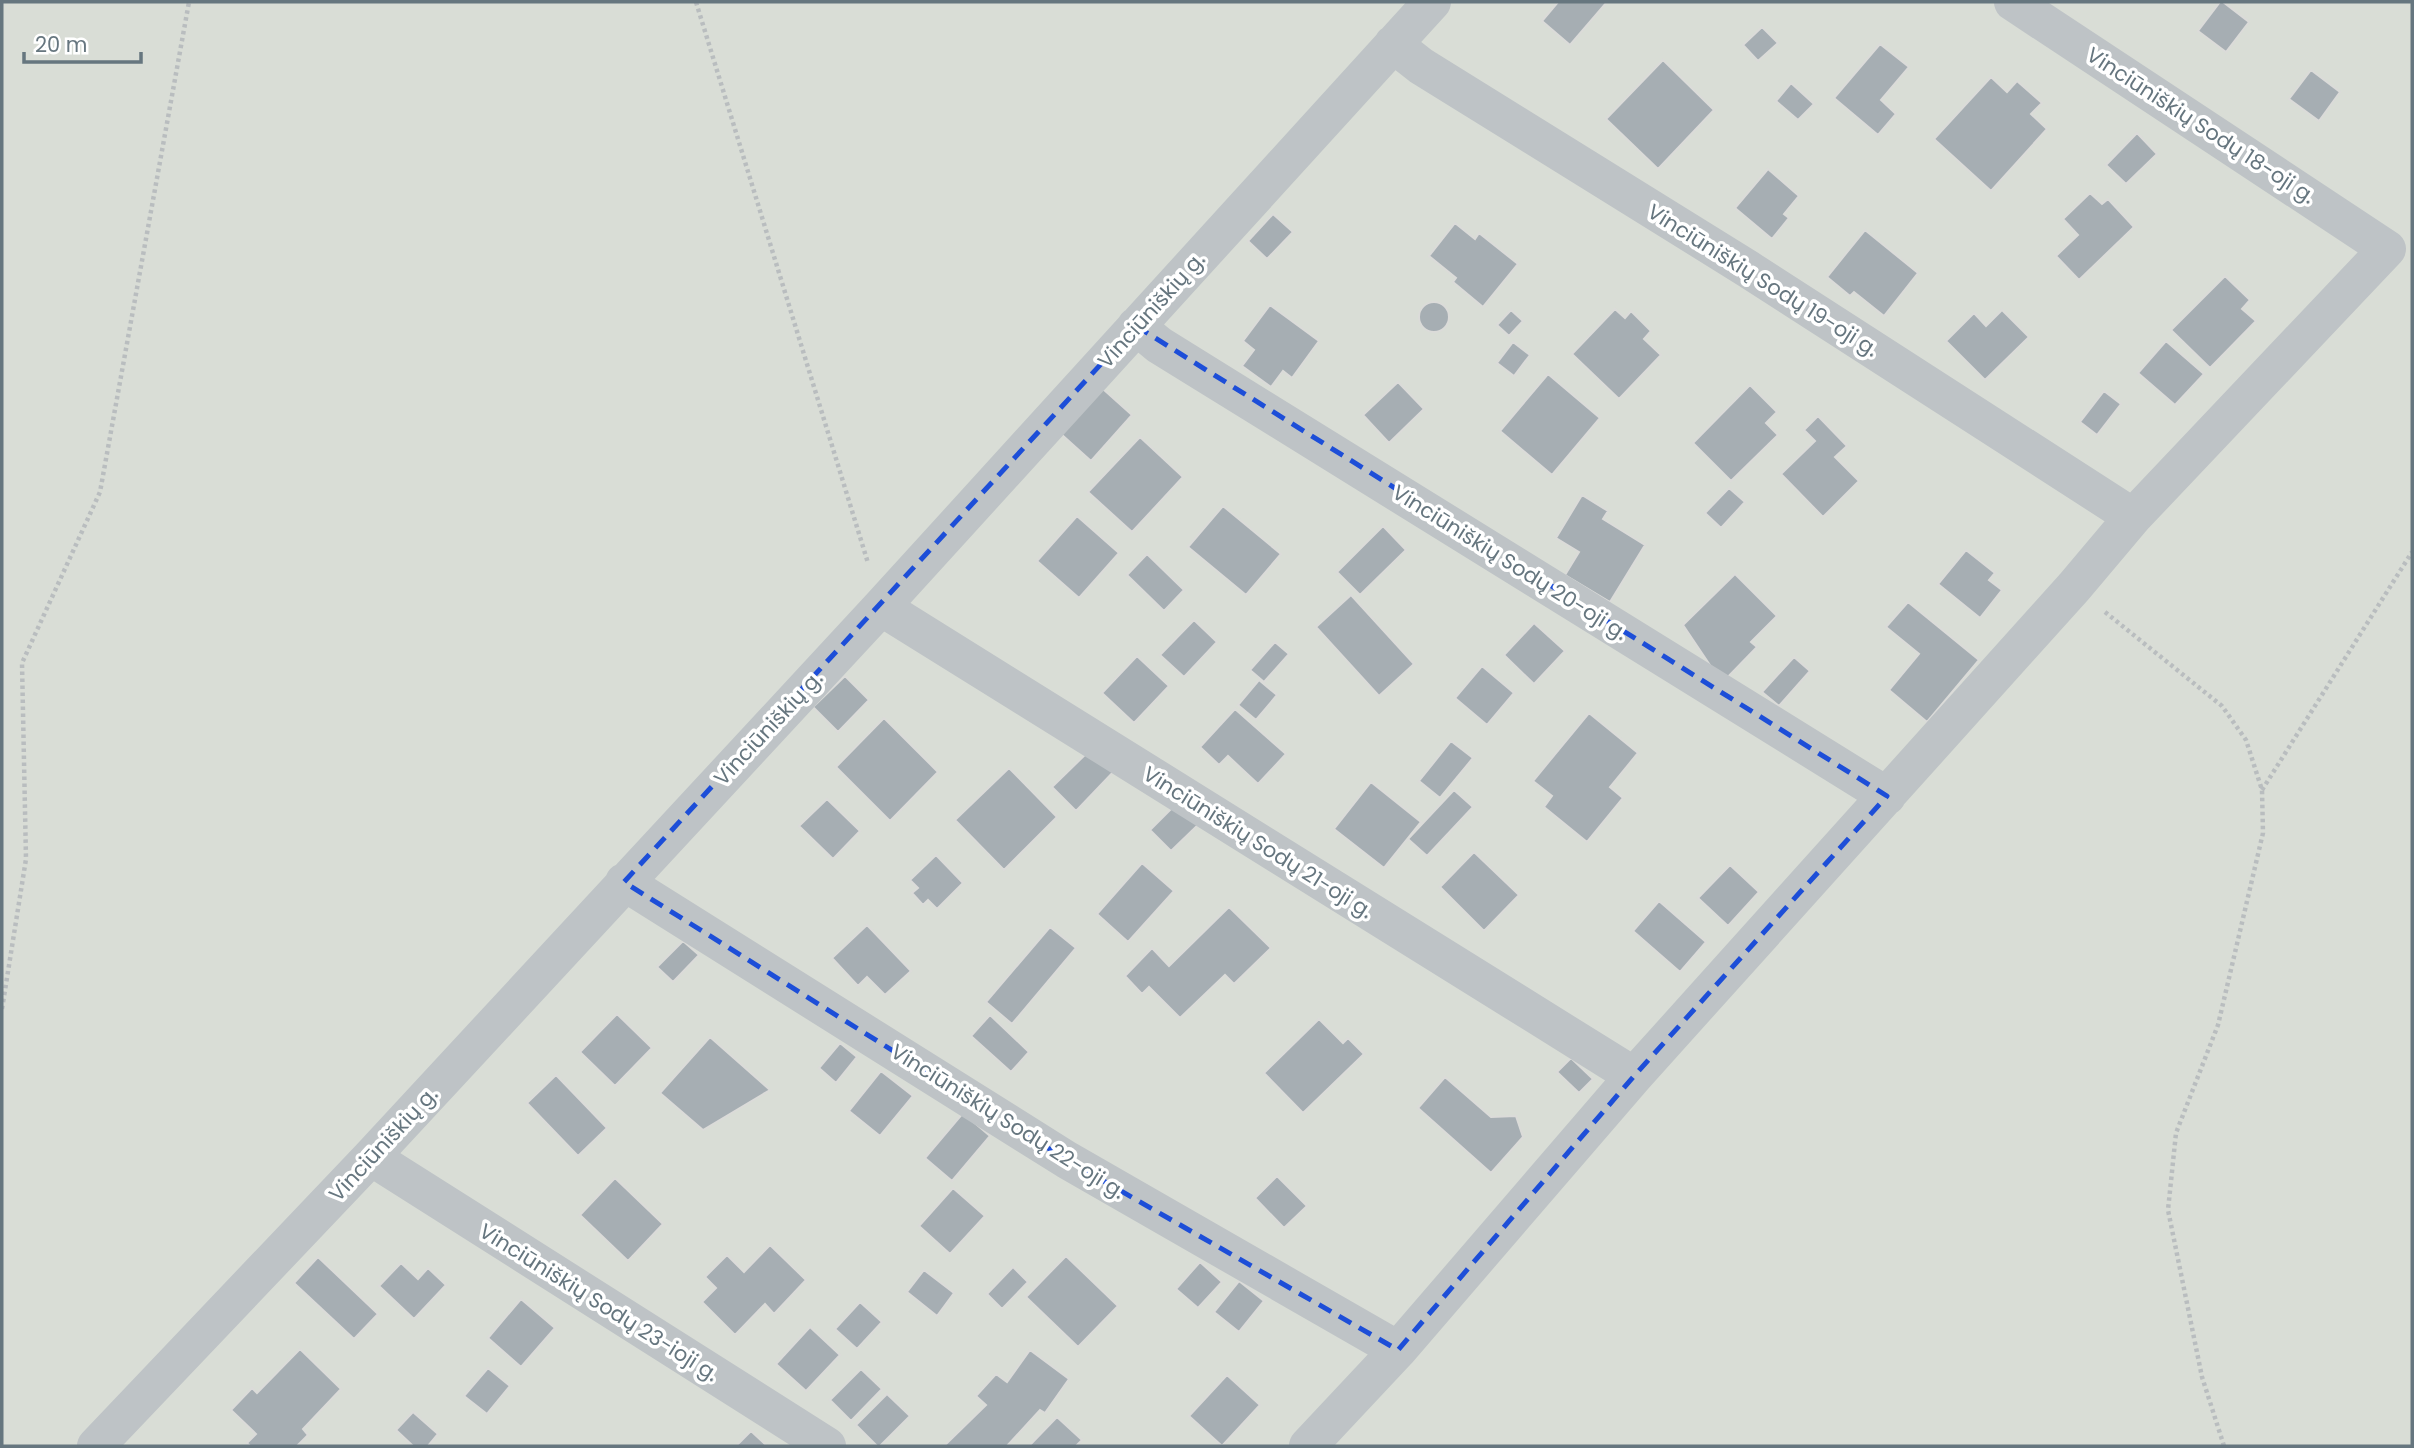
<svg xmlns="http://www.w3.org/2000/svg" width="2414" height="1448" viewBox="0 0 2414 1448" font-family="Poppins,sans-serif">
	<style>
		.green { fill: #d9ddd6 }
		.building { fill: #a6aeb3; stroke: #dbdbd9; stroke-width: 2 }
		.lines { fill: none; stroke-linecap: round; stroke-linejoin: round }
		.path { stroke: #b9bdbf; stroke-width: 4.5; stroke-dasharray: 3.5 3.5; stroke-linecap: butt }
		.minor { stroke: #bec3c6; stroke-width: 38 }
		.marked { fill: none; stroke: #1d4ed8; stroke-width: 5; stroke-dasharray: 14 9; stroke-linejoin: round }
		.labels { text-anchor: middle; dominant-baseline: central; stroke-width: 7; stroke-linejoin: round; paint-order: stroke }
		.street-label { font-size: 21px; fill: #66767f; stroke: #fff }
	</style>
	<rect width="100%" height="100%" fill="#f9f9f7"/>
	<path class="green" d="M2,2H2412V1446H2Z"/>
	<path class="building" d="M1558,2H1607L1570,45L1542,21Z
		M2220,2H2223L2249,22L2226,52L2198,31Z
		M1762,27L1778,43L1758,61L1743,45Z
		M1880,44L1909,67L1881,100L1896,114L1878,135L1834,98Z
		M1663,60L1714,110L1658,169L1606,119Z
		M2311,70L2340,92L2319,121L2289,99Z
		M1991,77L2007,92L2017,81L2042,103L2031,114L2047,129L1991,191L1934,139Z
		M1791,83L1814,104L1798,120L1776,101Z
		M2137,133L2157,154L2126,184L2106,165Z
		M1768,169L1799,196L1784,214L1789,218L1772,239L1735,208Z
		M2090,193L2102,204L2108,199L2134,227L2079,280L2056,256L2078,235L2063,219Z
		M1273,214L1293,232L1267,259L1248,241Z
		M1455,223L1475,239L1479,233L1518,264L1483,307L1453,282L1456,278L1429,256Z
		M1865,230L1918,273L1884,316L1854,292L1850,296L1827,277Z
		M2225,276L2250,300L2242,309L2256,321L2210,368L2171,330Z
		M1419 317a15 15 0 1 1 30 0a15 15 0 1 1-30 0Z
		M1270,305L1319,341L1292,378L1283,371L1271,387L1242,366L1254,350L1243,341Z
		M1615,309L1625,318L1631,311L1651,331L1644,339L1661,355L1619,399L1572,354Z
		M1511,310L1523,321L1509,336L1497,325Z
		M2002,310L2029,337L1985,380L1946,341L1974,313L1986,326Z
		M2166,341L2204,374L2175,405L2138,373Z
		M1513,342L1530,355L1514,376L1497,363Z
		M1548,374L1600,418L1552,475L1500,431Z
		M1398,382L1424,409L1389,443L1363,415Z
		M1750,385L1777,412L1766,423L1778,435L1731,481L1693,443Z
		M1103,389L1132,415L1091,461L1061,434Z
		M2104,391L2121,404L2097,435L2080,422Z
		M1818,416L1847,446L1835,457L1859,481L1823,517L1781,474L1815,441L1804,430Z
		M1140,437L1183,477L1132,532L1088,492Z
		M1729,488L1745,502L1721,528L1705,513Z
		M1582,495L1608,511L1603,519L1645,545L1610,602L1565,575L1579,552L1556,538Z
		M1223,506L1281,554L1246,595L1188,547Z
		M1077,516L1119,553L1079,598L1037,561Z
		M1383,526L1406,550L1360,595L1337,572Z
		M1966,550L1995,573L1989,580L2002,590L1980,618L1938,584Z
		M1147,554L1184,590L1164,611L1127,575Z
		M1735,574L1777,616L1751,642L1757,647L1722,683L1683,625Z
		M1351,595L1414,664L1379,696L1316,627Z
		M1908,602L1979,660L1927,722L1889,690L1919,654L1886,627Z
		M1194,620L1217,642L1184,677L1160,655Z
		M1534,623L1565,651L1534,684L1504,655Z
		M1275,642L1289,654L1264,682L1250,670Z
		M1137,656L1169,686L1134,723L1102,693Z
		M1794,657L1810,671L1779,706L1762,692Z
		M1482,666L1514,693L1487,725L1455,698Z
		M845,676L869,700L838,732L813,707Z
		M1259,680L1277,695L1256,720L1238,705Z
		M1235,709L1286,754L1258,784L1228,756L1219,765L1200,747Z
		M1589,713L1638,753L1610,787L1623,798L1587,842L1544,807L1552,796L1533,781Z
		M884,718L938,772L890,821L836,767Z
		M1451,741L1473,758L1440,798L1419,781Z
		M1091,749L1119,766L1076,811L1052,787Z
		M1009,768L1057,817L1004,870L955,820Z
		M1371,782L1421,822L1384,868L1334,829Z
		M1454,790L1473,807L1427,856L1408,839Z
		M827,799L860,831L833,859L799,826Z
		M1180,800L1201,822L1171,851L1150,830Z
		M1474,852L1519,895L1484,931L1440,887Z
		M936,855L963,883L937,909L928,900L923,905L912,893L918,888L910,880Z
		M1142,863L1174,891L1128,942L1097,914Z
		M1730,865L1759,892L1728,926L1698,898Z
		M1659,901L1706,942L1680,972L1633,931Z
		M1229,907L1271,948L1234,984L1225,975L1180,1018L1149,987L1142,994L1125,976L1152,948L1169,966Z
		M867,925L911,971L885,995L867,977L858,986L832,958Z
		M1050,927L1076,948L1012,1024L986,1002Z
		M683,941L699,955L673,982L657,967Z
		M617,1014L652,1048L615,1086L580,1052Z
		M990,1015L1029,1052L1011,1072L971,1036Z
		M1319,1019L1343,1043L1348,1038L1364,1054L1303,1113L1264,1073Z
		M710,1037L770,1090L703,1130L660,1093Z
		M840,1043L857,1057L836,1083L819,1068Z
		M1571,1058L1593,1079L1579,1093L1557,1072Z
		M881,1071L913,1096L880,1136L849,1111Z
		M556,1075L607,1128L578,1156L527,1103Z
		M1445,1077L1491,1117L1516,1116L1523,1137L1491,1173L1418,1108Z
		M963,1113L990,1136L952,1181L925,1158Z
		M1277,1176L1307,1206L1284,1228L1255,1198Z
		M615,1178L663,1224L628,1261L580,1215Z
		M953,1188L985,1216L950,1254L919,1226Z
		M770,1245L806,1280L774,1314L765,1304L735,1335L702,1302L716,1288L705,1277L727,1255L744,1272Z
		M1066,1256L1118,1306L1078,1347L1026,1297Z
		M318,1257L378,1314L354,1339L294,1283Z
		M1200,1262L1222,1282L1198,1308L1176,1289Z
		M401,1263L418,1279L428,1268L446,1285L414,1319L379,1286Z
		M1013,1267L1028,1282L1002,1309L987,1294Z
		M924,1270L954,1293L937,1316L907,1292Z
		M1239,1281L1264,1301L1239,1332L1214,1312Z
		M521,1299L555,1328L521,1367L488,1338Z
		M860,1302L882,1322L857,1349L835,1329Z
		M810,1327L840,1355L806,1391L776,1364Z
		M300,1349L341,1389L303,1429L308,1435L297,1446H250L247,1443L256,1434L231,1410L252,1388L257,1393Z
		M1030,1350L1069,1379L1045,1413L1040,1410L1007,1446H944L986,1405L976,1396L996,1374L1007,1382Z
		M488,1368L510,1386L487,1414L464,1396Z
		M861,1369L882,1389L851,1421L830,1400Z
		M1227,1375L1260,1405L1222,1446L1189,1416Z
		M887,1394L910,1416L880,1446H877L856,1425Z
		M413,1412L438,1434L428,1446H413L396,1430Z
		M1057,1417L1082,1440L1076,1446H1029Z
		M751,1431L767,1446H736Z"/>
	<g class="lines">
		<path class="path" d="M696,2L868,563
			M2105,612L2222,706L2246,740L2262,790L2263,833L2218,1025L2176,1133L2168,1210L2202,1377L2224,1446
			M2262,790L2412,552
			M2,1009L26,859L22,663L100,492L189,2"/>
		<path class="minor" d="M1393,44L1421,66L1748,269L2133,517
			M1136,326L1159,345L1887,796
			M881,607L1634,1076
			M624,882L1067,1160L1398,1350
			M371,1157L827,1446
			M96,1446L371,1157L881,607L1432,2
			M1308,1446L1398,1350L1634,1076L2074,587L2133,517L2387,249L2013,2"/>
	</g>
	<path class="marked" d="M1136,326L1887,796L1634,1076L1398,1350L1067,1160L624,882Z"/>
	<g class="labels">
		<g class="street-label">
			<text transform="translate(2201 125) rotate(33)">Vinciūniškių Sodų 18-oji g.</text>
			<text transform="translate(1763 280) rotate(32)">Vinciūniškių Sodų 19-oji g.</text>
			<text transform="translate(1151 310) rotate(-48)">Vinciūniškių g.</text>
			<text transform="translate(1510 562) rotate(32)">Vinciūniškių Sodų 20-oji g.</text>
			<text transform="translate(768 728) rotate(-47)">Vinciūniškių g.</text>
			<text transform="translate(1258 842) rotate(32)">Vinciūniškių Sodų 21-oji g.</text>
			<text transform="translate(1008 1121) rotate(32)">Vinciūniškių Sodų 22-oji g.</text>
			<text transform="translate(383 1144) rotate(-47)">Vinciūniškių g.</text>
			<text transform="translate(599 1302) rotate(32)">Vinciūniškių Sodų 23-ioji g.</text>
		</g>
	</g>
	<rect width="2414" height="1448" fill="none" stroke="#66767f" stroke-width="7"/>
	<path d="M24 52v10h117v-10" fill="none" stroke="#66767f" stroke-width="3.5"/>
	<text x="35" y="52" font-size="21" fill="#66767f" stroke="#ffffff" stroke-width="5" paint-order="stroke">20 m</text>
</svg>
